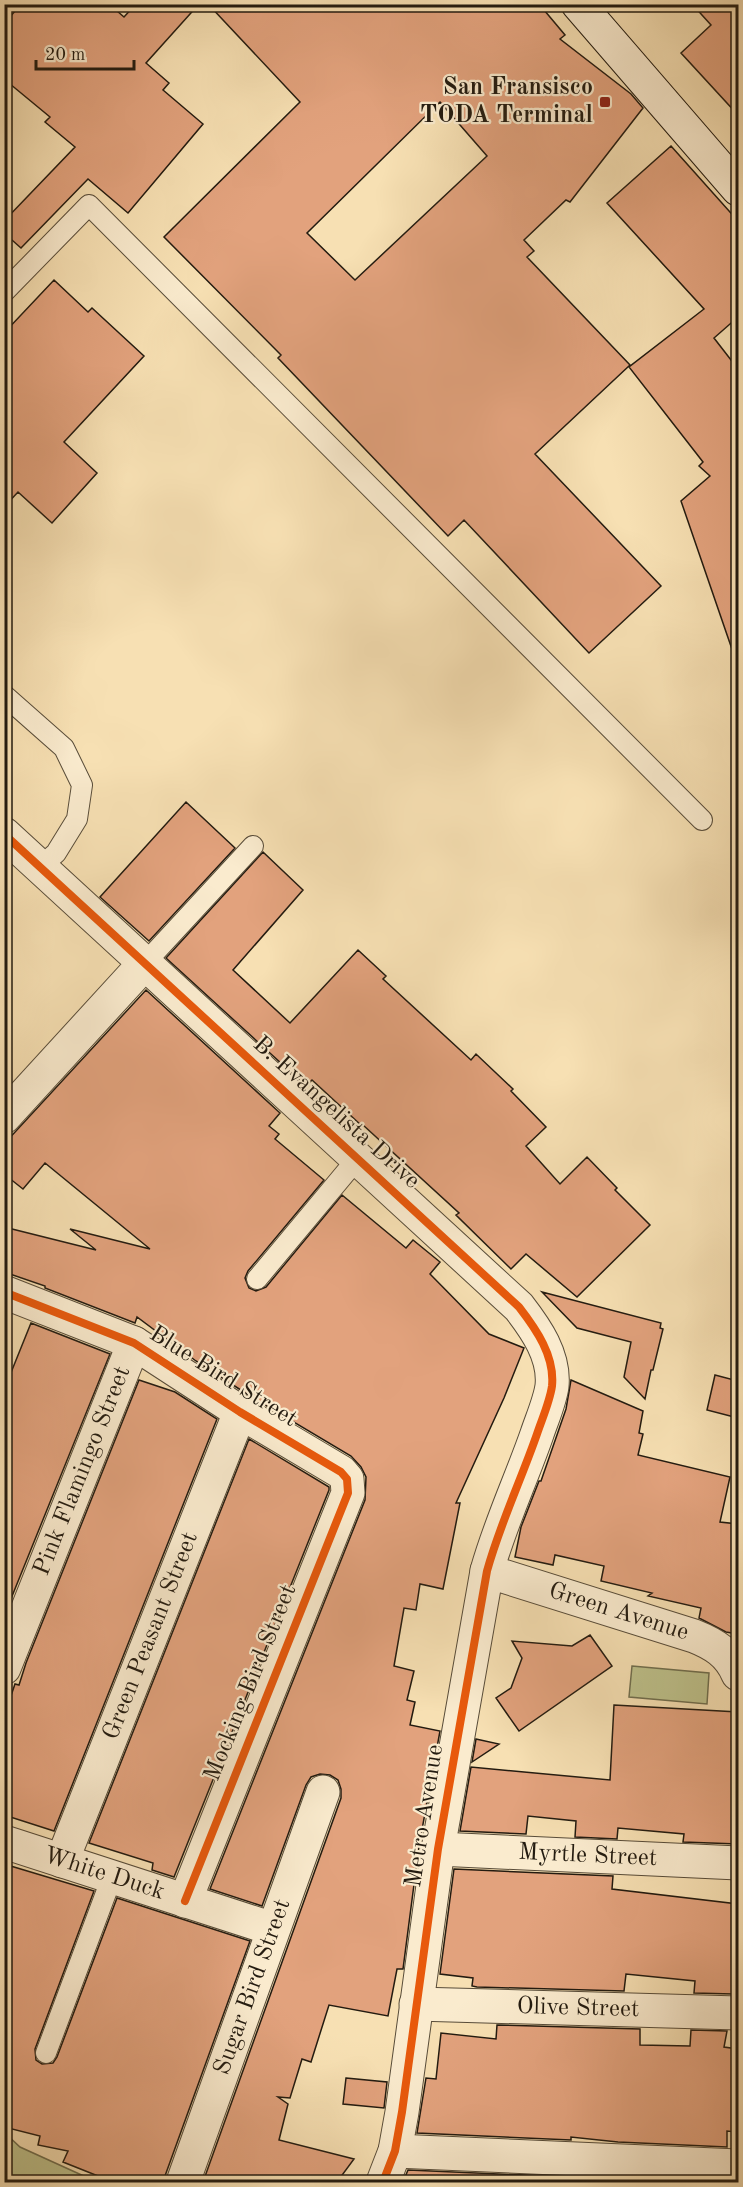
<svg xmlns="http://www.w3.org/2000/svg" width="743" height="2187" viewBox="0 0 743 2187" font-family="'Old Standard TT',serif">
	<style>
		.green { fill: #bec28c; stroke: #706e4e; stroke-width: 1.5 }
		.building { fill: #e2a27d; stroke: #231b10; stroke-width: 1.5; fill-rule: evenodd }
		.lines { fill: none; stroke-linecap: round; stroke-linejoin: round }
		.lane-casing { stroke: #584c39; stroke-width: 22 }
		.street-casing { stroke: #584c39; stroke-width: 35 }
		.secondary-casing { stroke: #231b10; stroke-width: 35 }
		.lane { stroke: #faebce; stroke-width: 20 }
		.street { stroke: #faebce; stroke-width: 33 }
		.secondary { stroke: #faebce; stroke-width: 33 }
		.cycleway-casing { stroke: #faebce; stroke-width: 11 }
		.cycleway { stroke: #e8590c; stroke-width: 8 }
		.poi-dot { fill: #8f2418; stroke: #faebce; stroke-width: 2 }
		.labels { text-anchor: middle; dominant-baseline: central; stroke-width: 4.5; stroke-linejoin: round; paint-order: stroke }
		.poi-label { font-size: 24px; font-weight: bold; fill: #231b10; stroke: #faebce; text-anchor: end }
		.street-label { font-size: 24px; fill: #231b10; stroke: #faebce }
	</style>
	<rect width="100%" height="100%" fill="#f7e0b3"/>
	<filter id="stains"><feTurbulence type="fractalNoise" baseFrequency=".00333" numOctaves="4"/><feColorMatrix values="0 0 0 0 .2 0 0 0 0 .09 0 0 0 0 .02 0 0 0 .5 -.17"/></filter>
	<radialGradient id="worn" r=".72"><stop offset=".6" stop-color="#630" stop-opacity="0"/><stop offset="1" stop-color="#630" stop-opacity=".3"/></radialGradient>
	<path class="green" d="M632,1666L709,1673L707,1704L629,1697Z
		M5,2133L20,2147L97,2182H5Z"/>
	<path class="building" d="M21,4H109L124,17L136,4H199L146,63L169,83L163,90L203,124L128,213L88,179L21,248L4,233V221L75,147L45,122L50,117L4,79V24Z
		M208,4H539L565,35L560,39L631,94L643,108L570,202L566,200L524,240L534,251L527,257L630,365L535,454L661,586L589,653L464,520L448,536L278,358L281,355L164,237L300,102ZM440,102L487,156L355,280L307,233Z
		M692,4H738V115L681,53L711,25Z
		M671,146L738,221V317L714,338L738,369V654L734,655L681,501L710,476L699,466L703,462L629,367L704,309L607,203Z
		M54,280L88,312L92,308L144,356L64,442L97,473L52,523L18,492L4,507V333Z
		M186,802L235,848L149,941L100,897Z
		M263,852L303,890L233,970L290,1023L358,950L386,976L383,979L471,1060L476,1054L513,1089L511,1091L546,1127L526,1146L560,1184L587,1157L617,1188L615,1190L650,1225L577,1297L526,1254L511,1269L456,1215L459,1213L363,1125L362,1126L312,1080L306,1086L166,958Z
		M146,990L280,1113L269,1126L279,1134L275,1139L324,1180L248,1271L245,1278L249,1288L256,1291L266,1287L342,1195L406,1248L413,1240L440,1262L430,1274L489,1334L524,1348L504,1398L456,1503H460L443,1589L420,1584L416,1610L404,1608L394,1666L414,1671L407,1700L415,1702L410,1725L440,1731L419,1846L403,1969H397L388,2016L329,2005L311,2062L302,2059L290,2098L278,2097L288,2104L279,2140L354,2159L337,2182H203L341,1798V1789L338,1780L330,1775L320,1774L311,1777L306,1785L262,1906L210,1889L365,1500L366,1477L361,1467L351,1456L250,1396L196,1361L137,1317L135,1323L45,1288V1286L4,1272V1227L96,1250L70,1229L150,1249L45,1163L23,1189L4,1174V1144Z
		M542,1292L661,1323L660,1328L663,1329L653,1370H651L645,1399L624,1377L631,1342L577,1328Z
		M31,1323L110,1354L4,1616V1380H8Z
		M715,1375L738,1381V1418L707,1410Z
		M139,1380L175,1392L217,1419L54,1831L4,1815V1716L15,1684L19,1685L26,1663Z
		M571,1380L643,1411L639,1433L643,1434L638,1455L730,1477L720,1522L738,1524V1634L726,1632L699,1618L701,1608L648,1596L652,1593L601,1581L604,1566L555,1555L553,1565L515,1557L521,1527L539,1481H541L566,1409Z
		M249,1439L329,1487V1490L174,1877L152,1870L153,1863L89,1843Z
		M590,1635L612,1666L519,1731L496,1698L511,1688L522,1658L512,1641L572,1646Z
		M614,1705L738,1712V1844L683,1842L684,1834L618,1828L617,1839L575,1837L576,1821L528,1816L526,1834L460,1831L471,1767L610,1780Z
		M476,1739L499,1744L472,1762Z
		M4,1864L94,1891L35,2049L36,2060L42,2064L53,2063L57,2057L117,1898L250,1941L165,2176V2182H113L63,2162L68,2151L38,2145L40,2136L4,2127Z
		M454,1869L613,1876L612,1889L738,1904V1986L734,1985L733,1994L694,1993L695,1981L626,1974L624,1991L477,1987L472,1986L473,1978L440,1974Z
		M497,2025L640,2029V2045L690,2046L691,2030L727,2031L724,2047L738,2049L735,2097L738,2098L736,2132L727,2131V2147L618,2142L571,2137V2140L417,2133L426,2078L436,2079L441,2033L496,2039Z
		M346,2078L387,2082L384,2108L343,2104Z
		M408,2170L571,2177V2182H403Z"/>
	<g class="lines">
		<defs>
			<path id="lane" d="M4,292L89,205L702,820
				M4,695L64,748L82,785L77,819L56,853L40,867
				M145,963L253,846
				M257,1279L357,1159
				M46,2053L112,1877"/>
			<g id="street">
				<path d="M4,834L519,1307C536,1329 555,1356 552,1386C550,1401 542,1419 537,1434C521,1480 500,1524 487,1571L438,1849L402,2112L395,2151L383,2182"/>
				<path d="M4,1117L145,963"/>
				<path d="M4,1292L134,1343L240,1412L341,1472L347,1479L348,1493L185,1901"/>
				<path id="s1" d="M487,1571L694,1636C714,1644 729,1653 738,1674"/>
				<path id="s2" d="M4,1668L134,1343"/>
				<path id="s3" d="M4,1842L273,1929"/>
				<path id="s4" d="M438,1849L738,1863"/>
				<path id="s5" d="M62,1861L240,1412"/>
				<path id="s6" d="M416,2004L738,2013"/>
				<path d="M395,2151L738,2166"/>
				<path id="s7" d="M183,2182L323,1792"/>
			</g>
			<path id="secondary" d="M578,4L738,189"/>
		</defs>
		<use href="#lane" class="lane-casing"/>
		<use href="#street" class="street-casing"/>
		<use href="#secondary" class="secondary-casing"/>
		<use href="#lane" class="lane"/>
		<use href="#street" class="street"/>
		<use href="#secondary" class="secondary"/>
		<defs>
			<path id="cycleway" d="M4,834L519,1307C536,1329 555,1356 552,1386C550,1401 542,1419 537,1434C521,1480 500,1524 487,1571L438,1849L402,2112L395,2151L383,2182
				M4,1292L134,1343L240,1412L341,1472L347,1479L348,1493L185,1901"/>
		</defs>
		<use href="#cycleway" class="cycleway-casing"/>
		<use href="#cycleway" class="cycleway"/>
	</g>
	<rect class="poi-dot" x="599" y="96" width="12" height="12" rx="3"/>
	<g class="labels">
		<g class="poi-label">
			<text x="593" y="88">San Fransisco<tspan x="593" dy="28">TODA Terminal</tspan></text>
		</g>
		<g class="street-label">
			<text transform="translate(336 1113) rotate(42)">B. Evangelista Drive</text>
			<text transform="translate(223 1377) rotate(32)">Blue Bird Street</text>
			<text stroke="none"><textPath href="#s2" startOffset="212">Pink Flamingo Street</textPath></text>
			<text stroke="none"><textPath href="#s1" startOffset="138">Green Avenue</textPath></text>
			<text stroke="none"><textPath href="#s5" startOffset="242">Green Peasant Street</textPath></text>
			<text transform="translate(251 1683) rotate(-68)">Mocking Bird Street</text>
			<text transform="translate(425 1816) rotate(-81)">Metro Avenue</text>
			<text stroke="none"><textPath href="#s4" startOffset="150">Myrtle Street</textPath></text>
			<text stroke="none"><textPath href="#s3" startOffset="105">White Duck</textPath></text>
			<text stroke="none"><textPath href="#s7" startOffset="207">Sugar Bird Street</textPath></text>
			<text stroke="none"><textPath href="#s6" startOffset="162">Olive Street</textPath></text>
		</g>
	</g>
	<rect width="743" height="2187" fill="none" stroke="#f7e0b3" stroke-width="24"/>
	<rect x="6" y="6" width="731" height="2175" fill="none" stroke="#231b10" stroke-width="3"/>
	<rect x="12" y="12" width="719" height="2163" fill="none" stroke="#231b10" stroke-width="1.5"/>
	<path d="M36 60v9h98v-9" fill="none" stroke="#231b10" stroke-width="3"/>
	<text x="45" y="60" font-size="18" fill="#231b10" stroke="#faebce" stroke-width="4.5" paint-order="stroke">20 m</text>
	<rect width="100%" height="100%" filter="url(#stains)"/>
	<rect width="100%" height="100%" fill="url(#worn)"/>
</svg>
